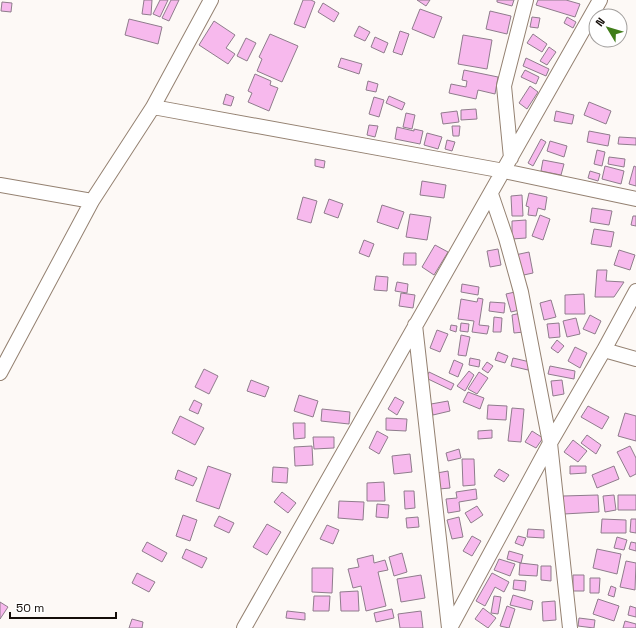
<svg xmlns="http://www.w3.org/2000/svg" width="636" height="628" viewBox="0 0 636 628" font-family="'Space Grotesk',sans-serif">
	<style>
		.building { fill: #f7b9ed; stroke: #8f7c8c }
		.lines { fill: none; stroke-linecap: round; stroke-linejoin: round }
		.minor-casing { stroke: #948171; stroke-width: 16 }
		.minor { stroke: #fff; stroke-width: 14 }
	</style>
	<rect width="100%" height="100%" fill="#fdf9f6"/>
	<path class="building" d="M144,0H152L151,15L142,14Z
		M160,0H168L160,17L153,14Z
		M171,0H179L169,21L162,18Z
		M303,0H311L315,2L305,28L294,24Z
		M417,0H430L426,6Z
		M497,0H514L512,6L497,2Z
		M538,0H566L580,4L575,17L536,5Z
		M2,2L12,3L11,12L1,11Z
		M323,3L339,13L334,22L318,12Z
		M420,9L442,17L434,38L412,29Z
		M490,11L511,16L507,34L486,29Z
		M532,17L540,18L538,28L530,27Z
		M567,17L576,22L573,28L564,23Z
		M129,19L162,27L158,44L125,35Z
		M214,21L235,35L226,48L235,54L228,64L199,45Z
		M359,26L370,32L365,41L354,36Z
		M400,31L409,34L402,55L393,52Z
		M270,34L298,46L282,82L257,71L262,59L259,57Z
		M533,34L547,44L542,52L527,43Z
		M463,35L492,40L487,69L458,64Z
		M375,37L388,43L384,53L371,47Z
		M246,38L256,43L247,61L237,56Z
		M549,47L556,52L547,65L540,61Z
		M341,58L362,64L359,74L338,67Z
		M526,58L549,69L546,76L523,66Z
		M464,70L498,77L495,94L478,90L476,99L449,93L451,84L466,87L467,81L462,80Z
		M525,70L539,77L536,84L521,77Z
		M255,74L271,81L270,85L278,88L269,111L248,102L252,93L248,91Z
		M368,81L378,84L376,92L366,90Z
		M530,86L538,92L527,109L519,103Z
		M226,94L234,97L231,106L223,104Z
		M389,96L405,103L402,110L386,103Z
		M374,97L384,100L379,117L369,114Z
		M589,102L611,111L606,124L584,115Z
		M476,109L477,119L461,120V110Z
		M457,111L459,122L443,124L441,113Z
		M556,111L574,115L572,124L554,121Z
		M406,113L415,115L412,129L403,127Z
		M369,125L378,126L375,137L367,135Z
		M452,126H460L459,136H453Z
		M397,127L414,131V129L423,131L420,144L395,139Z
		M589,131L610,135L608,146L587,142Z
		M427,133L442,137L438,149L424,145Z
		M619,137L636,138V145L618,144Z
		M541,139L546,142L533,166L528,163Z
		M447,140L455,142L452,151L445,149Z
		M550,141L567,146L564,157L547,151Z
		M597,150L605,152L602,166L594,164Z
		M609,157L625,159L624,167L608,164Z
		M315,159L325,161L324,168L315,166Z
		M543,160L564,164L561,175L541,171Z
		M605,166L624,171L621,184L602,179Z
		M634,166L636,167V186L629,184Z
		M590,171L600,174L598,181L588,178Z
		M422,181L446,185L444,198L420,195Z
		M529,193L547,197L545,210L538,208L536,216L528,215L529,207L526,206Z
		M522,195L523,216H512L511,196Z
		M303,197L317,201L311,223L297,219Z
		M329,199L343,204L338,218L324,213Z
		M382,205L404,212L398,229L377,222Z
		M592,208L612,211L609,225L590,222Z
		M410,214L431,217L427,240L406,237Z
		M540,215L550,219L543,240L532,236Z
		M633,216H636V226L631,225Z
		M526,220V238L512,239V221Z
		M594,229L614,232L611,247L591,244Z
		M364,240L374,244L369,257L359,253Z
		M435,245L448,252L434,275L422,267Z
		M498,249L501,265L490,267L487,251Z
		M619,250L635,255L630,270L614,265Z
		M529,252L533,273L519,276L515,255Z
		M404,253H416V265H403Z
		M597,270H607L606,281L624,282L614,297H595Z
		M376,276L388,277L387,291L374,290Z
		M397,282L408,284L407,293L395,291Z
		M462,284L479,287L478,295L461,292Z
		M515,292L519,310L511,312L506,294Z
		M401,293L415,295L413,308L399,306Z
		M584,294L585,314H565V295Z
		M478,298L483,299L479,325L489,326L487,334L472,332L474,321L458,319L461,299L477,302Z
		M551,300L556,317L544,320L540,303Z
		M490,302L505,303L504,313L489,311Z
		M521,313L524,332L514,333L512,315Z
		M590,315L601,321L595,334L583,329Z
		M494,317L502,318L501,332H493Z
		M576,318L580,334L567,337L563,321Z
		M461,323L469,324L468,332L460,331Z
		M559,323L560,337L549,338L547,324Z
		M451,325L457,326L456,332L450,330Z
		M437,330L448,334L440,352L430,348Z
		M461,335L470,337L466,356L458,355Z
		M557,340L564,346L558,353L551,348Z
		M575,347L587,353L580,368L568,361Z
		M498,352L508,356L505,363L495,360Z
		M470,358L480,360L479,367L469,365Z
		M513,358L530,362L528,370L511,366Z
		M454,360L463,364L458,377L449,373Z
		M487,362L493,366L488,373L482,369Z
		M550,366L575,371L574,379L548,374Z
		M204,369L218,376L209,394L195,387Z
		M469,371L474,375L465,391L457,386Z
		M429,372L454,384L451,390L426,378Z
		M479,372L488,378L477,394L468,389Z
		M251,380L269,387L265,397L247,391Z
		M562,380L564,394L553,396L551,381Z
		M468,392L484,398L480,409L463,402Z
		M299,395L318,401L313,417L294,411Z
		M395,397L404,402L397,415L388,409Z
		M194,400L202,404L198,414L189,410Z
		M448,401L450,411L433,415L431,404Z
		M488,405L507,406L506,420L487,419Z
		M588,406L609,417L602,429L581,417Z
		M512,408L524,409L521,442L508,441Z
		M322,409L350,412L349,424L321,421Z
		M625,413L636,416V441L618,436Z
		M180,416L204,428L195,445L172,433Z
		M386,418L407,419L406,431L386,430Z
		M293,423H305V438L294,439Z
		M492,430V438L478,439V431Z
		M377,431L388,437L379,454L369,448Z
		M532,431L543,438L536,448L525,442Z
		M587,435L601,445L596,454L581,443Z
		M313,437H334V448L314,449Z
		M573,440L587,451L578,462L564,452Z
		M312,446L313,465L295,466L294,447Z
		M630,446L636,458V474L630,477L617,452Z
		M459,449L461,458L448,461L446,453Z
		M410,454L412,472L394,474L392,456Z
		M462,459H474L475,485L463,486Z
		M208,466L231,474L219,509L196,501Z
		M570,466H586V473L570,474Z
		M614,466L619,479L597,488L592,475Z
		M273,467L288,468L287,483L272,482Z
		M499,469L509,475L504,482L494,476Z
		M178,470L197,478L193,486L175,479Z
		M448,471L450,488L439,489L437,473Z
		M384,482L385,501H367V483Z
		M476,489L477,499L459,502L460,511L448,513L446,499L457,498L456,492Z
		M404,491H414L415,508L405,509Z
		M282,492L296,503L288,513L274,502Z
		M598,495L599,512L564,514L563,496Z
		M614,495L616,510L605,512L603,496Z
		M618,495H636V510H618Z
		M339,501L364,502L363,520L338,518Z
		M377,504L389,505L388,518L376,517Z
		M477,506L483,515L471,523L465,513Z
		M183,515L197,520L190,541L176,536Z
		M219,516L234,523L229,533L214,526Z
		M418,517L419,527L407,528L406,518Z
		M459,517L463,537L452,539L447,520Z
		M602,519L626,520V533H601Z
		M631,519H636V533L630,532Z
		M267,524L281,532L267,555L253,547Z
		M327,525L339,530L333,544L320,539Z
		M528,529L544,530V538L527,537Z
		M472,536L481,541L472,556L463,551Z
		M518,536L526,538L523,546L515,543Z
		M617,537L627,540L624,550L614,548Z
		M147,542L167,553L162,562L142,551Z
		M631,542L636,543V551L629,549Z
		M186,549L207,558L202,568L182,558Z
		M597,549L621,554L617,574L593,568Z
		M509,551L523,555L521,563L507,559Z
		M402,553L407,572L394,576L389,557Z
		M373,555L374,563L385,560L388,570L378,572L386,606L366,611L361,586L353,588L348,569L359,567L357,559Z
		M499,559L515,564L510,576L494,570Z
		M626,561L636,563L635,590L620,587Z
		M520,563L538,565L537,576L519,575Z
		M541,566H551V581L541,580Z
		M312,568H333L332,593L312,592Z
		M137,573L155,582L149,592L132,583Z
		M492,573L509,582L504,592L495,587L485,606L476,601Z
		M421,575L425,598L401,602L397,579Z
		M573,575H584V591H573Z
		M590,578H600L599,593H590Z
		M514,580L526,581L525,591L513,589Z
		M611,586L616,588L614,597L608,595Z
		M358,591L359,611H341L340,592Z
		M513,595L533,601L531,610L510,605Z
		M314,596H330L329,611H313Z
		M494,596L501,597L498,614L491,613Z
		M598,599L619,606L614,621L593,614Z
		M555,601L556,620L543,621L542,602Z
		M0,602L8,607L0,619Z
		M507,606L515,609L509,628L500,626Z
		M630,606L636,608V617L628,615Z
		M483,608L496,618L488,628L475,619Z
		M392,609L394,618L376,622L374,613Z
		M287,611L305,613V620L286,618Z
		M421,611L423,628H400L398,614Z
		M579,618L595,620L594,628L578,626Z
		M132,619L143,622L142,628H129Z
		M625,621L636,624V628H623Z"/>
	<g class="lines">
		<defs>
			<path id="minor" d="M153,107L504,171L636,199
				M511,158L504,86L526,0
				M0,185L92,201
				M491,194L506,238L521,292L550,443L570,628
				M415,325L449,628
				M604,350L636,359
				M0,373L92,201L153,107L211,0
				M244,628L600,0
				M450,628L550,443L604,350L636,291"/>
		</defs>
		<use href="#minor" class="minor-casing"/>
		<use href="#minor" class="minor"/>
	</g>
	<g transform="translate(608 28) rotate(308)"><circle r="19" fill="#ffffff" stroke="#a19e9c"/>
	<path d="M0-3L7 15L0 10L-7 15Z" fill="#407d19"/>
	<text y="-6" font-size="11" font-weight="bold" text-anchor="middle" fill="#140d08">N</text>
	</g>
	<path d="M10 612v6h106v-6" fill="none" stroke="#140d08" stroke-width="2"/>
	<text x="16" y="612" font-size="12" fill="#140d08" stroke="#ffffff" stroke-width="3" paint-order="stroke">50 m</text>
</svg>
